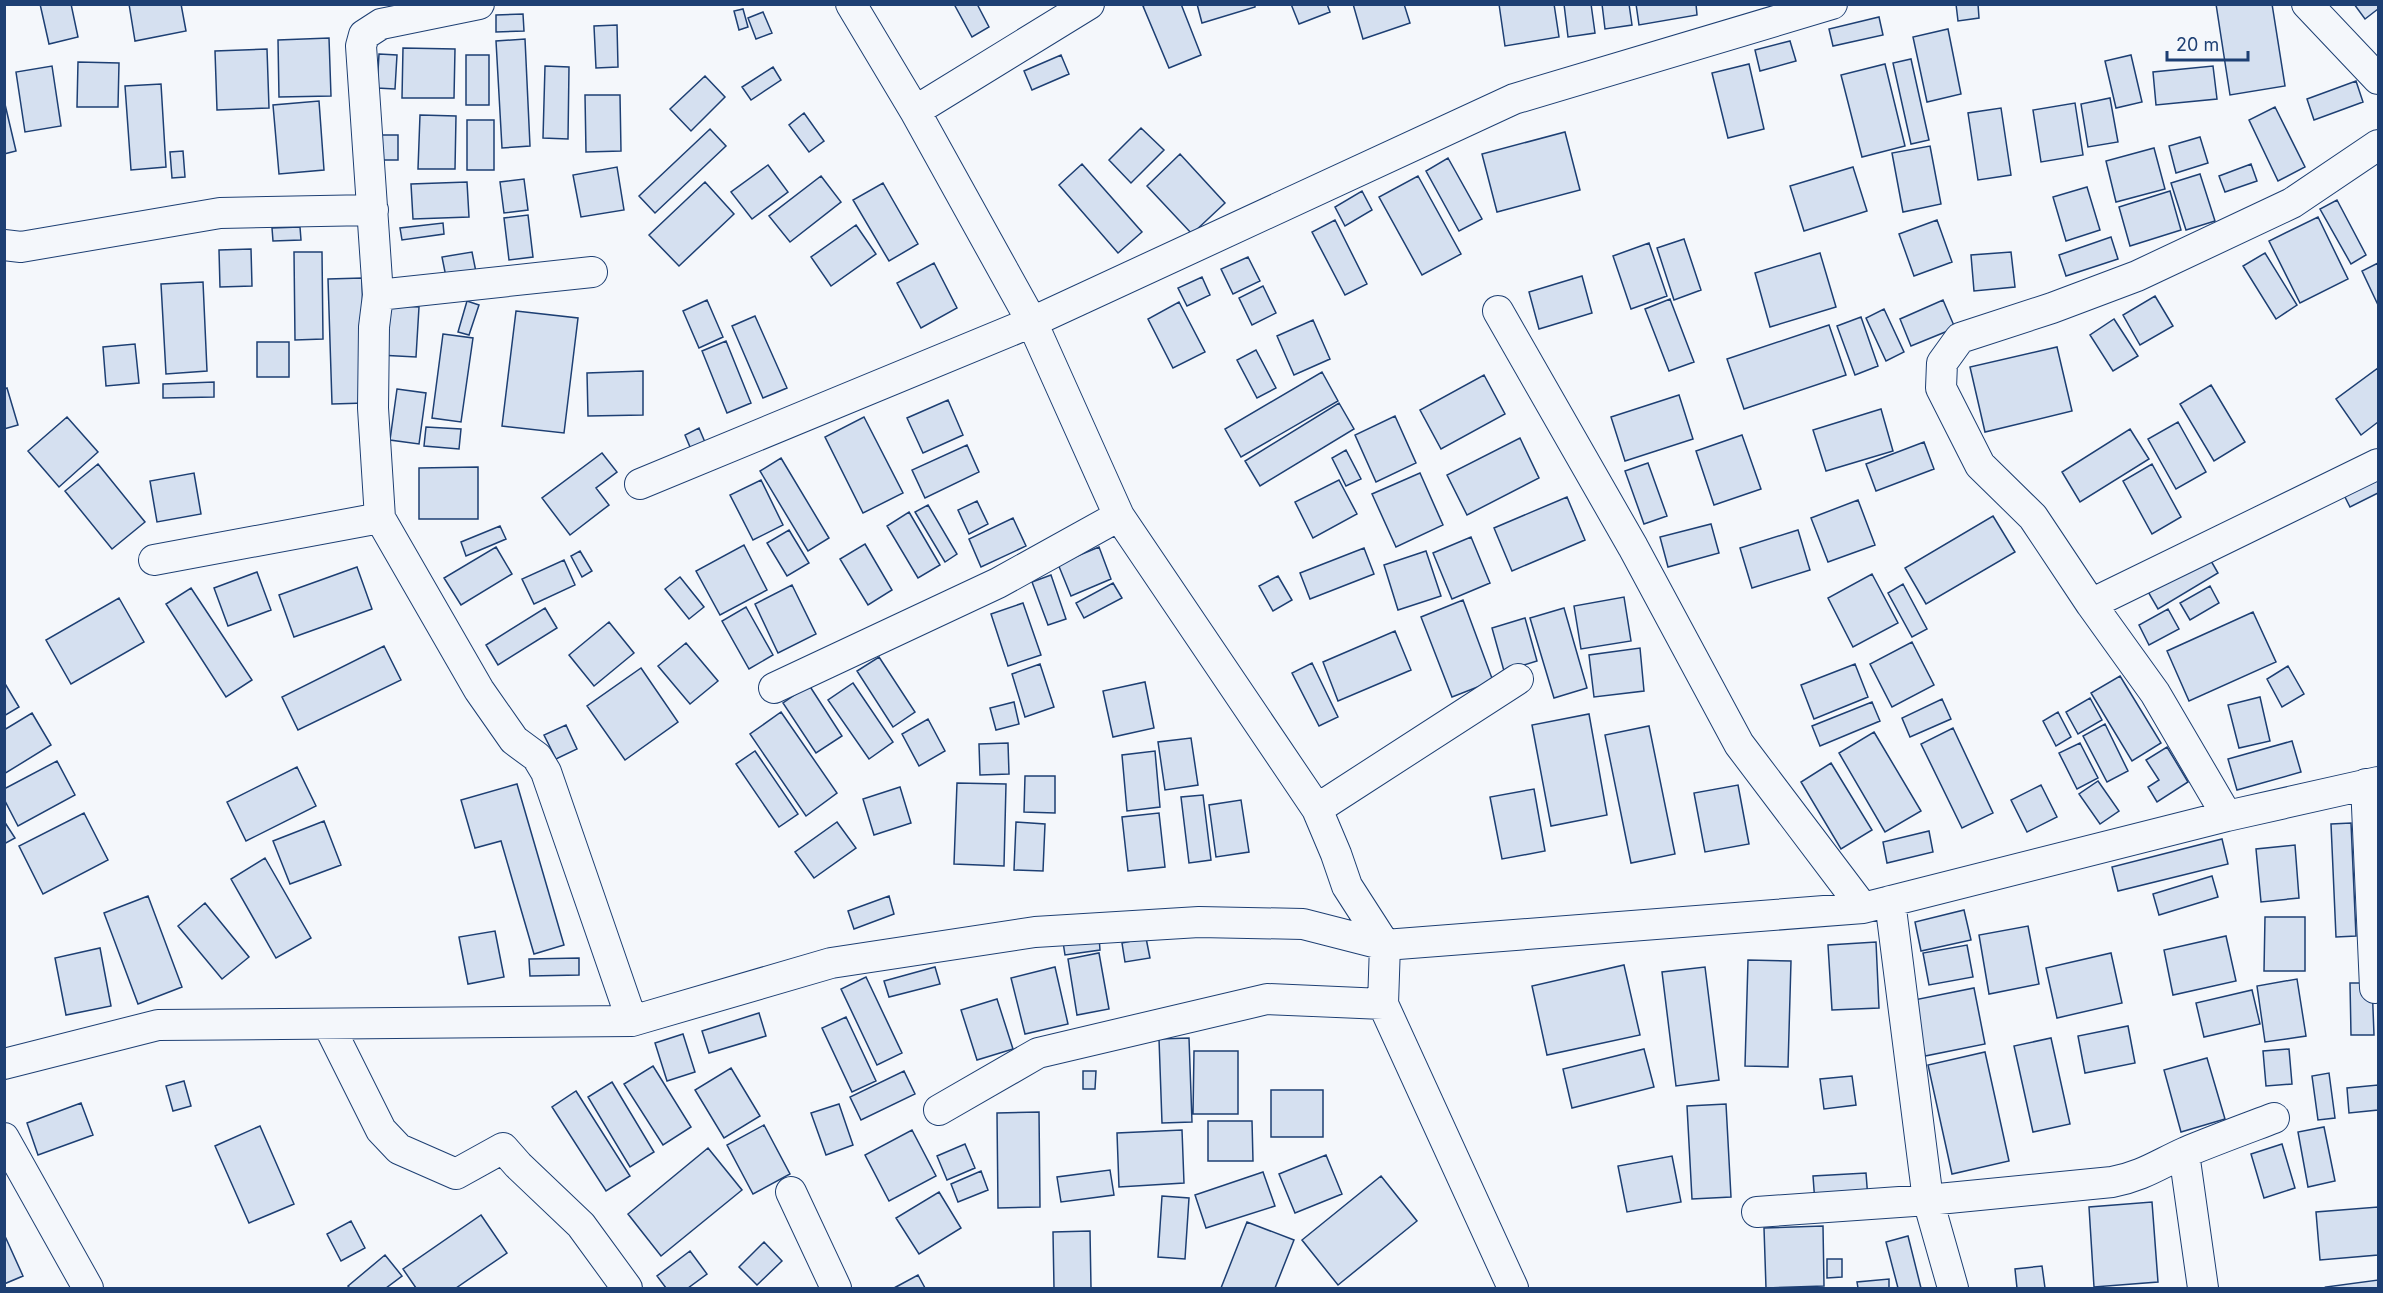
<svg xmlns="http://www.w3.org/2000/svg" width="2383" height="1293" viewBox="0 0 2383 1293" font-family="Inter,sans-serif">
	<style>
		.building { fill: #d5e0f0; stroke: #1d3f73; stroke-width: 1.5 }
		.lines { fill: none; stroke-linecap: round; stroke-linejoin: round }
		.minor-casing { stroke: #1d3f73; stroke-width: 32 }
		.minor { stroke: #f4f7fb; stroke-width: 30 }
	</style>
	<rect width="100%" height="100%" fill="#f4f7fb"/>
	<path class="building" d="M40,4H71L78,37L49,44Z
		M129,4H181L186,31L135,41Z
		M954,4H977L989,27L972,37Z
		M1147,4H1181L1201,55L1169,68L1143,6Z
		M1197,4H1255V7L1202,23Z
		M1291,4H1327L1330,12L1299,24Z
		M1353,4H1404L1410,23L1363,39Z
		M1499,4H1554L1559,37L1505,46Z
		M1564,4H1591L1595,33L1568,37Z
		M1602,4H1629L1632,25L1605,29Z
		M1636,4H1696L1697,15L1639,25Z
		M1956,4H1978L1979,18L1958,21Z
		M2216,4H2272L2285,86L2230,95Z
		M2354,4H2378V9L2365,19Z
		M743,9L748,27L739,30L734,11Z
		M763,12L772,33L756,39L748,18Z
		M523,14L524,31L496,32V15Z
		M1879,17L1883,35L1833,46L1829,29Z
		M617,25L618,67L596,68L594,26Z
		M1948,29L1961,94L1927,102L1913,37Z
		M329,38L331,96L279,97L278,40Z
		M525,39L530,146L502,148L496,41Z
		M1790,41L1796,61L1760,71L1755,50Z
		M403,48L455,49L454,98H402Z
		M267,49L269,108L217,110L215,51Z
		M379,54L397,55L395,89L377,88Z
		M466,55H489V105H466Z
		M1061,55L1069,74L1032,90L1024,71Z
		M2131,55L2142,102L2116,108L2105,61Z
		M1911,59L1929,140L1911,144L1893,63Z
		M78,62L119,63L118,107H77Z
		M1749,64L1764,129L1728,138L1712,73Z
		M1885,64L1905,146L1862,157L1841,75Z
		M52,66L61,126L25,132L16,72Z
		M545,66L569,67L568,139L543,138Z
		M2213,66L2217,99L2156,105L2153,72Z
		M773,67L781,80L751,100L742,87Z
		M705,76L725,97L691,131L670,109Z
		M2356,81L2363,102L2314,120L2307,99Z
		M161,84L166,167L131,170L125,86Z
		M585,95H620L621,151L586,152Z
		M2110,98L2118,142L2088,147L2081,104Z
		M4,100L16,151L4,154Z
		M319,101L324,170L279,174L273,105Z
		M2075,103L2083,155L2041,162L2033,110Z
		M2275,107L2305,167L2278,181L2249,120Z
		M2001,108L2011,175L1978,180L1968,113Z
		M804,113L824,141L809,152L789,125Z
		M420,115L456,116L455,169H418Z
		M467,120H494V170H467Z
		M1141,128L1164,150L1131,183L1109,160Z
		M710,129L726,146L655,213L639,196Z
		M1565,132L1580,190L1497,212L1482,154Z
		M379,135H398V160H378Z
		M2200,137L2208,163L2176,173L2169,146Z
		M1930,146L1941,204L1903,212L1892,153Z
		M2154,148L2165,189L2116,202L2106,161Z
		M183,151L185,177L172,178L170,152Z
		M1180,154L1225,203L1192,234L1147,186Z
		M1448,158L1482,219L1459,231L1426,171Z
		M1082,164L1142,232L1118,253L1059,185Z
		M2251,164L2257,181L2225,192L2219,176Z
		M768,165L788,192L752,219L731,192Z
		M617,167L624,210L581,217L573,175Z
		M1853,167L1867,211L1804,231L1790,186Z
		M2200,174L2215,221L2186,230L2171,183Z
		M821,176L841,202L790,242L769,216Z
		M1418,176L1461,254L1422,275L1379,197Z
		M524,179L528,210L504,213L500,182Z
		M467,182L469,217L413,219L411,184Z
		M705,182L734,214L679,266L649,235Z
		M883,183L918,244L889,261L853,200Z
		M2087,187L2100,230L2066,241L2053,197Z
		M1362,191L1372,210L1345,226L1335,207Z
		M2170,191L2181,230L2130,246L2119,207Z
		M2337,200L2366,255L2351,264L2320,209Z
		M528,215L533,257L509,260L504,218Z
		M2318,217L2348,279L2300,303L2269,241Z
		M1335,220L1367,284L1345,295L1312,232Z
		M1937,220L1952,262L1914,276L1899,234Z
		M443,223L444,234L402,240L400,228Z
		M856,225L876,254L831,286L811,257Z
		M300,227L301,240L273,241L272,228Z
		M2111,237L2118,259L2066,276L2059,255Z
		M1684,239L1701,290L1674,300L1657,248Z
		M1649,243L1667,296L1631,309L1613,256Z
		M251,249L252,286L220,287L219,250Z
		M294,252H322L323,339L295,340Z
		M472,252L476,272L446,277L442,257Z
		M2011,252L2015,287L1974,291L1971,255Z
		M1820,253L1836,307L1770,327L1755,273Z
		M2265,253L2297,305L2276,319L2243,266Z
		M1248,257L1260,281L1233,294L1221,269Z
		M934,263L957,308L921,328L897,283Z
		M2378,263V305L2362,271Z
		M1582,276L1592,313L1539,329L1529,292Z
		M1202,277L1210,295L1187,306L1178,288Z
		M362,278L365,403L332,404L328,279Z
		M203,282L207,371L166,374L161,284Z
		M1263,286L1276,313L1252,325L1239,298Z
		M2155,296L2173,326L2140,345L2123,315Z
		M1670,299L1694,362L1669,371L1645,309Z
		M707,300L723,337L699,348L683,311Z
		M1943,300L1955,328L1911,346L1900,319Z
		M467,301L479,305L469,335L458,332Z
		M1179,302L1205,352L1173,368L1148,319Z
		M382,305L419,307L416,357L379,355Z
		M1884,309L1904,352L1886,361L1866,318Z
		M516,311L578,318L564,433L502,426Z
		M755,316L787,388L763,398L732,326Z
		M1861,317L1878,366L1855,375L1837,326Z
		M2114,319L2138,356L2113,371L2090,335Z
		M1313,320L1330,359L1294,375L1277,336Z
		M1829,325L1846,375L1744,409L1727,359Z
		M443,334L473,338L461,422L432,418Z
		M726,341L751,403L727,413L702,351Z
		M257,342H289V377H257Z
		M135,344L139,383L106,386L103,347Z
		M2057,347L2072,411L1985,432L1970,367Z
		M1256,350L1276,388L1257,398L1237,360Z
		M2378,368V422L2361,435L2336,399Z
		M643,371V415L588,416L587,373Z
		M1322,372L1338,401L1241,457L1225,429Z
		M1484,375L1505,414L1441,449L1420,410Z
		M214,382V397L163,398V384Z
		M2211,385L2245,442L2214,461L2180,404Z
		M7,388L18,425L4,429V389Z
		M397,389L426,393L419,444L390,440Z
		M1679,395L1693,439L1625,461L1611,417Z
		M948,400L963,435L923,453L907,418Z
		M1339,403L1354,429L1260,486L1245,461Z
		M1881,409L1893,451L1826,471L1813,430Z
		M1395,416L1416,463L1376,482L1355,435Z
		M67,417L98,452L59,487L28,451Z
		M864,417L903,493L863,513L825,437Z
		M2178,422L2206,472L2176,489L2148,439Z
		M426,427L461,429L459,449L424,446Z
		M699,428L707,447L693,454L685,435Z
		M2130,429L2149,459L2080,502L2062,472Z
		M1742,435L1761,489L1714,505L1696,451Z
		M1520,438L1539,478L1467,515L1447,475Z
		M1924,442L1934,469L1876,491L1866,464Z
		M967,445L979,472L925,498L912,470Z
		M1346,450L1361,479L1346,486L1332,458Z
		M602,453L617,472L596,488L609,505L570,535L542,498Z
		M781,458L829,538L808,551L760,471Z
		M1648,463L1667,516L1644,524L1625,471Z
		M98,464L145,522L112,549L65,491Z
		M2152,464L2181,517L2152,534L2123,481Z
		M478,467V519H419V468Z
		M194,473L201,514L157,522L150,481Z
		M1420,473L1443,525L1396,547L1372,494Z
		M2378,475V493L2350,507L2343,493Z
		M761,480L783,525L753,540L730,495Z
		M1339,480L1357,514L1313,538L1295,502Z
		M1567,497L1585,540L1512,571L1494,528Z
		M1858,500L1875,545L1828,562L1811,518Z
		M977,501L988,524L969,534L958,510Z
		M928,505L957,554L945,562L915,512Z
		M909,512L940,565L918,578L887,526Z
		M1993,516L2015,552L1926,604L1905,568Z
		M1013,518L1026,546L981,567L969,539Z
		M1711,524L1719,553L1668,567L1660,537Z
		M500,526L506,539L466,556L461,542Z
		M789,530L809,563L787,576L767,543Z
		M1798,530L1810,570L1752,588L1740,548Z
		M1471,537L1490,583L1452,599L1433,553Z
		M865,544L892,590L868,605L840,559Z
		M744,545L767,590L720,615L696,571Z
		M496,547L512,574L461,605L444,578Z
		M1099,547L1111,579L1071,596L1058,564Z
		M1364,548L1374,574L1310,599L1300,573Z
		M580,551L592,571L582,577L571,556Z
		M1426,551L1441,596L1398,610L1384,565Z
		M2207,554L2218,573L2158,609L2147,590Z
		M564,560L575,585L534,604L522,579Z
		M357,567L372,609L294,637L279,595Z
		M257,572L271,610L228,626L214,588Z
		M1872,574L1898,623L1853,647L1828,598Z
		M1051,575L1066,619L1048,625L1032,582Z
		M1278,576L1292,600L1273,611L1259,586Z
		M680,577L704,607L689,619L665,589Z
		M1113,583L1122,598L1084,618L1076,603Z
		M1903,584L1927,629L1912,637L1888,593Z
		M792,585L816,634L778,653L755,604Z
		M2210,586L2219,603L2190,620L2180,603Z
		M191,588L252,680L226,697L166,604Z
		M1624,597L1631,641L1581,649L1574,606Z
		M119,598L144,642L71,684L46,640Z
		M1463,600L1493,681L1452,697L1421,617Z
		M1023,603L1041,655L1008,666L991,614Z
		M746,607L773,655L749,669L722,621Z
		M545,608L557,628L498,665L486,645Z
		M1564,608L1587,688L1554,698L1530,618Z
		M2168,609L2179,629L2149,645L2139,625Z
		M2253,612L2276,662L2189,701L2167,651Z
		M1525,618L1537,661L1504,671L1492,628Z
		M609,622L634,653L594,686L569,655Z
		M1395,631L1411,670L1338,701L1323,662Z
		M1912,642L1934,685L1892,707L1870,664Z
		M686,643L718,681L690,704L658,666Z
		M384,646L401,680L298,730L282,697Z
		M1640,648L1644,691L1594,697L1589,655Z
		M879,657L915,712L893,727L857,671Z
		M1312,663L1338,717L1319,726L1292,673Z
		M1040,664L1054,707L1025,717L1012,674Z
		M1855,664L1868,697L1814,719L1801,685Z
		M2288,666L2304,694L2282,707L2267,679Z
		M641,668L678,722L625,760L587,706Z
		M2120,676L2161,743L2132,761L2091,693Z
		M4,682L19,707L4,716Z
		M1145,682L1154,728L1113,737L1103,691Z
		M853,683L893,742L869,759L828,700Z
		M809,685L842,736L816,753L783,703Z
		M2260,697L2270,741L2239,748L2228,705Z
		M2090,698L2102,720L2078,734L2066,712Z
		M1942,699L1951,719L1910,737L1902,718Z
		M1014,702L1019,724L996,730L990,708Z
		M1872,702L1880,721L1820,746L1812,726Z
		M781,712L837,793L806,816L750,734Z
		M2058,712L2071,737L2056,746L2043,721Z
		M32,713L51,745L4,774V730Z
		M1589,714L1607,815L1551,826L1532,725Z
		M928,719L945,751L919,766L902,734Z
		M2105,724L2128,771L2107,782L2083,736Z
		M566,725L577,749L556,759L544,735Z
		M1649,726L1675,854L1631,863L1605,735Z
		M1953,728L1993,813L1962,828L1921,744Z
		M1874,732L1921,811L1885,832L1839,753Z
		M1191,738L1198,785L1165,790L1158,742Z
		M2292,741L2301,772L2237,790L2228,759Z
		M1008,743L1009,774L980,775L979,744Z
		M2080,743L2098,778L2077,789L2059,753Z
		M2167,747L2188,782L2157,802L2148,787L2159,780L2146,760Z
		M755,751L798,814L779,827L736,764Z
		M1155,751L1160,807L1127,811L1122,755Z
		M57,761L75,795L18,826L4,799V789Z
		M1831,763L1872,830L1841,849L1801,782Z
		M297,767L316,806L246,841L227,802Z
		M1025,776H1055V813L1024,812Z
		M2098,781L2119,811L2100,824L2079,794Z
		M957,783L1006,784L1004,866L954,864Z
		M517,784L564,945L534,954L501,841L475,848L461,800Z
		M1738,785L1749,844L1705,852L1694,793Z
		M2041,785L2057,817L2027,832L2011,800Z
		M900,787L911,823L874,835L863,799Z
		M1534,789L1545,851L1502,859L1490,797Z
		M1203,795L1211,860L1189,863L1181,797Z
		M1241,800L1249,852L1216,857L1209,805Z
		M84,813L108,860L43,894L19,846Z
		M1159,813L1165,867L1128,871L1122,817Z
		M4,821L15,838L4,844Z
		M324,821L341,865L290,884L273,841Z
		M837,822L856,848L814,878L795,852Z
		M1016,822L1045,824L1043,871L1014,870Z
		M2351,823L2356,936L2336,937L2331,824Z
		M1929,831L1933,852L1887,863L1883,842Z
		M2222,839L2228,864L2118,891L2112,867Z
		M2295,845L2299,898L2261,902L2256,849Z
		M265,858L311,938L276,958L231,879Z
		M2212,876L2218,897L2159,915L2153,894Z
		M148,896L182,987L138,1004L104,913Z
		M889,896L894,914L854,929L848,911Z
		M205,903L249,957L222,979L178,926Z
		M1964,910L1971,940L1921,951L1915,922Z
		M2265,917H2305V971H2264Z
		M2028,926L2039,984L1989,994L1979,935Z
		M495,931L504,977L468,984L459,937Z
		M2226,936L2236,981L2173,995L2164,950Z
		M1099,937L1100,950L1065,955L1063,942Z
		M1146,938L1150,958L1125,962L1122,943Z
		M1876,942L1879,1008L1832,1010L1828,945Z
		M1967,945L1973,977L1929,985L1923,953Z
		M100,948L111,1006L66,1015L55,958Z
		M1099,953L1109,1009L1077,1015L1068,959Z
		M2111,953L2122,1003L2057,1018L2046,968Z
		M579,958V975L530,976L529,959Z
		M1748,960L1791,961L1788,1067L1745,1066Z
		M1624,965L1640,1035L1547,1055L1532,986Z
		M935,967L940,984L889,997L884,981Z
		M1055,967L1068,1024L1025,1034L1011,978Z
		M1705,967L1719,1080L1676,1086L1662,972Z
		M866,977L902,1053L877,1065L841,989Z
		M2297,979L2306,1036L2265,1042L2257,986Z
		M2350,983H2372L2374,1035H2351Z
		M1974,988L1985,1044L1925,1056L1914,1000Z
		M2252,990L2260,1024L2204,1037L2196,1003Z
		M997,999L1013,1049L977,1060L961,1010Z
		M759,1013L766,1036L709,1053L702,1031Z
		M846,1017L876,1081L852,1092L822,1028Z
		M2128,1026L2135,1063L2085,1073L2078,1036Z
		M683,1034L695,1072L667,1081L655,1043Z
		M1189,1038L1192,1122L1162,1123L1159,1039Z
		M2051,1038L2070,1124L2033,1132L2014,1046Z
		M1644,1049L1654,1087L1572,1108L1563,1069Z
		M2289,1049L2292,1084L2266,1086L2263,1051Z
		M1194,1051H1238V1114H1193Z
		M1985,1052L2009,1161L1952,1174L1928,1065Z
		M2207,1058L2225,1119L2181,1132L2164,1070Z
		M653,1066L691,1127L663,1145L624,1084Z
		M731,1068L760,1116L724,1138L695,1090Z
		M904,1071L915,1094L861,1120L850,1097Z
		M1083,1071H1096L1095,1089H1083Z
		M2329,1073L2335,1118L2318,1120L2312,1076Z
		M1852,1076L1856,1105L1824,1109L1820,1079Z
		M184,1081L191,1106L173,1111L166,1086Z
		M612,1082L654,1152L630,1167L588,1097Z
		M2378,1085V1110L2349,1113L2347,1088Z
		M1271,1090H1323V1137H1271Z
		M576,1091L630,1176L606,1191L552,1107Z
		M81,1103L93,1135L38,1155L27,1123Z
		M839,1104L853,1145L826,1155L811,1113Z
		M1726,1104L1731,1197L1692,1199L1687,1106Z
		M1039,1112L1040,1207L998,1208L997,1113Z
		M1208,1121H1252L1253,1161H1208Z
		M764,1125L790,1174L753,1194L727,1145Z
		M260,1126L294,1204L249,1223L215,1146Z
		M2324,1127L2335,1181L2308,1187L2298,1132Z
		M912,1130L936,1176L889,1201L865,1155Z
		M1182,1130L1184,1183L1119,1187L1117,1133Z
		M965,1144L975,1168L947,1180L937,1156Z
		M2282,1144L2295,1188L2264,1198L2251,1154Z
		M708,1148L742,1190L661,1256L628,1214Z
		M1326,1155L1342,1194L1295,1213L1279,1174Z
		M1672,1156L1681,1202L1627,1212L1618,1166Z
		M1110,1170L1114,1195L1061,1202L1057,1177Z
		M981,1171L988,1190L958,1202L951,1184Z
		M1263,1172L1275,1206L1206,1228L1195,1195Z
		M1866,1173L1868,1199L1815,1203L1813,1176Z
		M1381,1176L1417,1221L1338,1285L1302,1240Z
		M939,1192L961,1228L919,1254L896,1218Z
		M1162,1196L1189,1198L1185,1259L1158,1257Z
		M2152,1202L2158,1282L2094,1287L2089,1207Z
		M2378,1207V1255L2320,1260L2316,1212Z
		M481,1215L507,1253L456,1288H416L403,1269Z
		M351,1221L365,1248L341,1261L327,1234Z
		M1247,1222L1294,1240L1275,1288H1221Z
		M1823,1226L1824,1286L1766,1288L1764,1228Z
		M1090,1231L1091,1288H1054L1053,1232Z
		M4,1234L23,1276L4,1284Z
		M1908,1236L1921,1288H1898L1886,1242Z
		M764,1242L782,1261L757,1285L739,1267Z
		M690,1251L707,1274L688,1288H666L657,1276Z
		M385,1255L402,1276L386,1288H350L348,1286Z
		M1827,1259H1842V1277L1827,1278Z
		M2042,1266L2045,1288H2017L2015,1269Z
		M918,1275L925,1288H894Z
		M1889,1279V1288H1858L1857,1282Z
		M2378,1280V1288H2327L2326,1287Z"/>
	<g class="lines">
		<defs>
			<path id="minor" d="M479,4L381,24L364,35L361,46L378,295L374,327L373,408L380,518L479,690L514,740L537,757L546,772L632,1021
				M851,4L915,111L1032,322L1119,516L1317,809L1336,854L1347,886L1385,945L1383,1004L1513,1288
				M2307,4L2378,79
				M915,111L1089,4
				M4,245L21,247L220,213L373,210
				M378,295L592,272
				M1498,311L1633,547L1739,744L1863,908
				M640,484L1032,322L1514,99L1832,4
				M154,560L380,518
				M2091,604L2378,464
				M774,688L998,583L1119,516
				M2366,784L2375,988
				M1317,809L1518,679
				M2227,816L2155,693L2091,604L2033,517L1980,465L1941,388L1942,363L1960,338L2052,308L2137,276L2292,203L2378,145
				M1890,901L1928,1200L1953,1288
				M328,1024L381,1130L399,1149L456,1174L503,1148L518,1165L581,1225L627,1288
				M4,1064L158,1025L632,1021L831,963L1035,932L1199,922L1303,924L1385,945L1863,908L2227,816L2378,782
				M939,1110L1038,1053L1267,999L1383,1004
				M4,1138L88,1288
				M2184,1153L2203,1288
				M791,1192L836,1288
				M1757,1212L1928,1200L2112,1182C2143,1176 2159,1164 2186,1152C2215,1140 2245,1129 2274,1118"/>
		</defs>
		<use href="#minor" class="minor-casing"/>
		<use href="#minor" class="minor"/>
	</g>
	<rect width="2383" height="1293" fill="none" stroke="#1d3f73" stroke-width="12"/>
	<path d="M2167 51v9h81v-9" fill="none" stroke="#1d3f73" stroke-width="3"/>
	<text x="2176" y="51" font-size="18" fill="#1d3f73" stroke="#f4f7fb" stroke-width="4.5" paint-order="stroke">20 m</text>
</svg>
